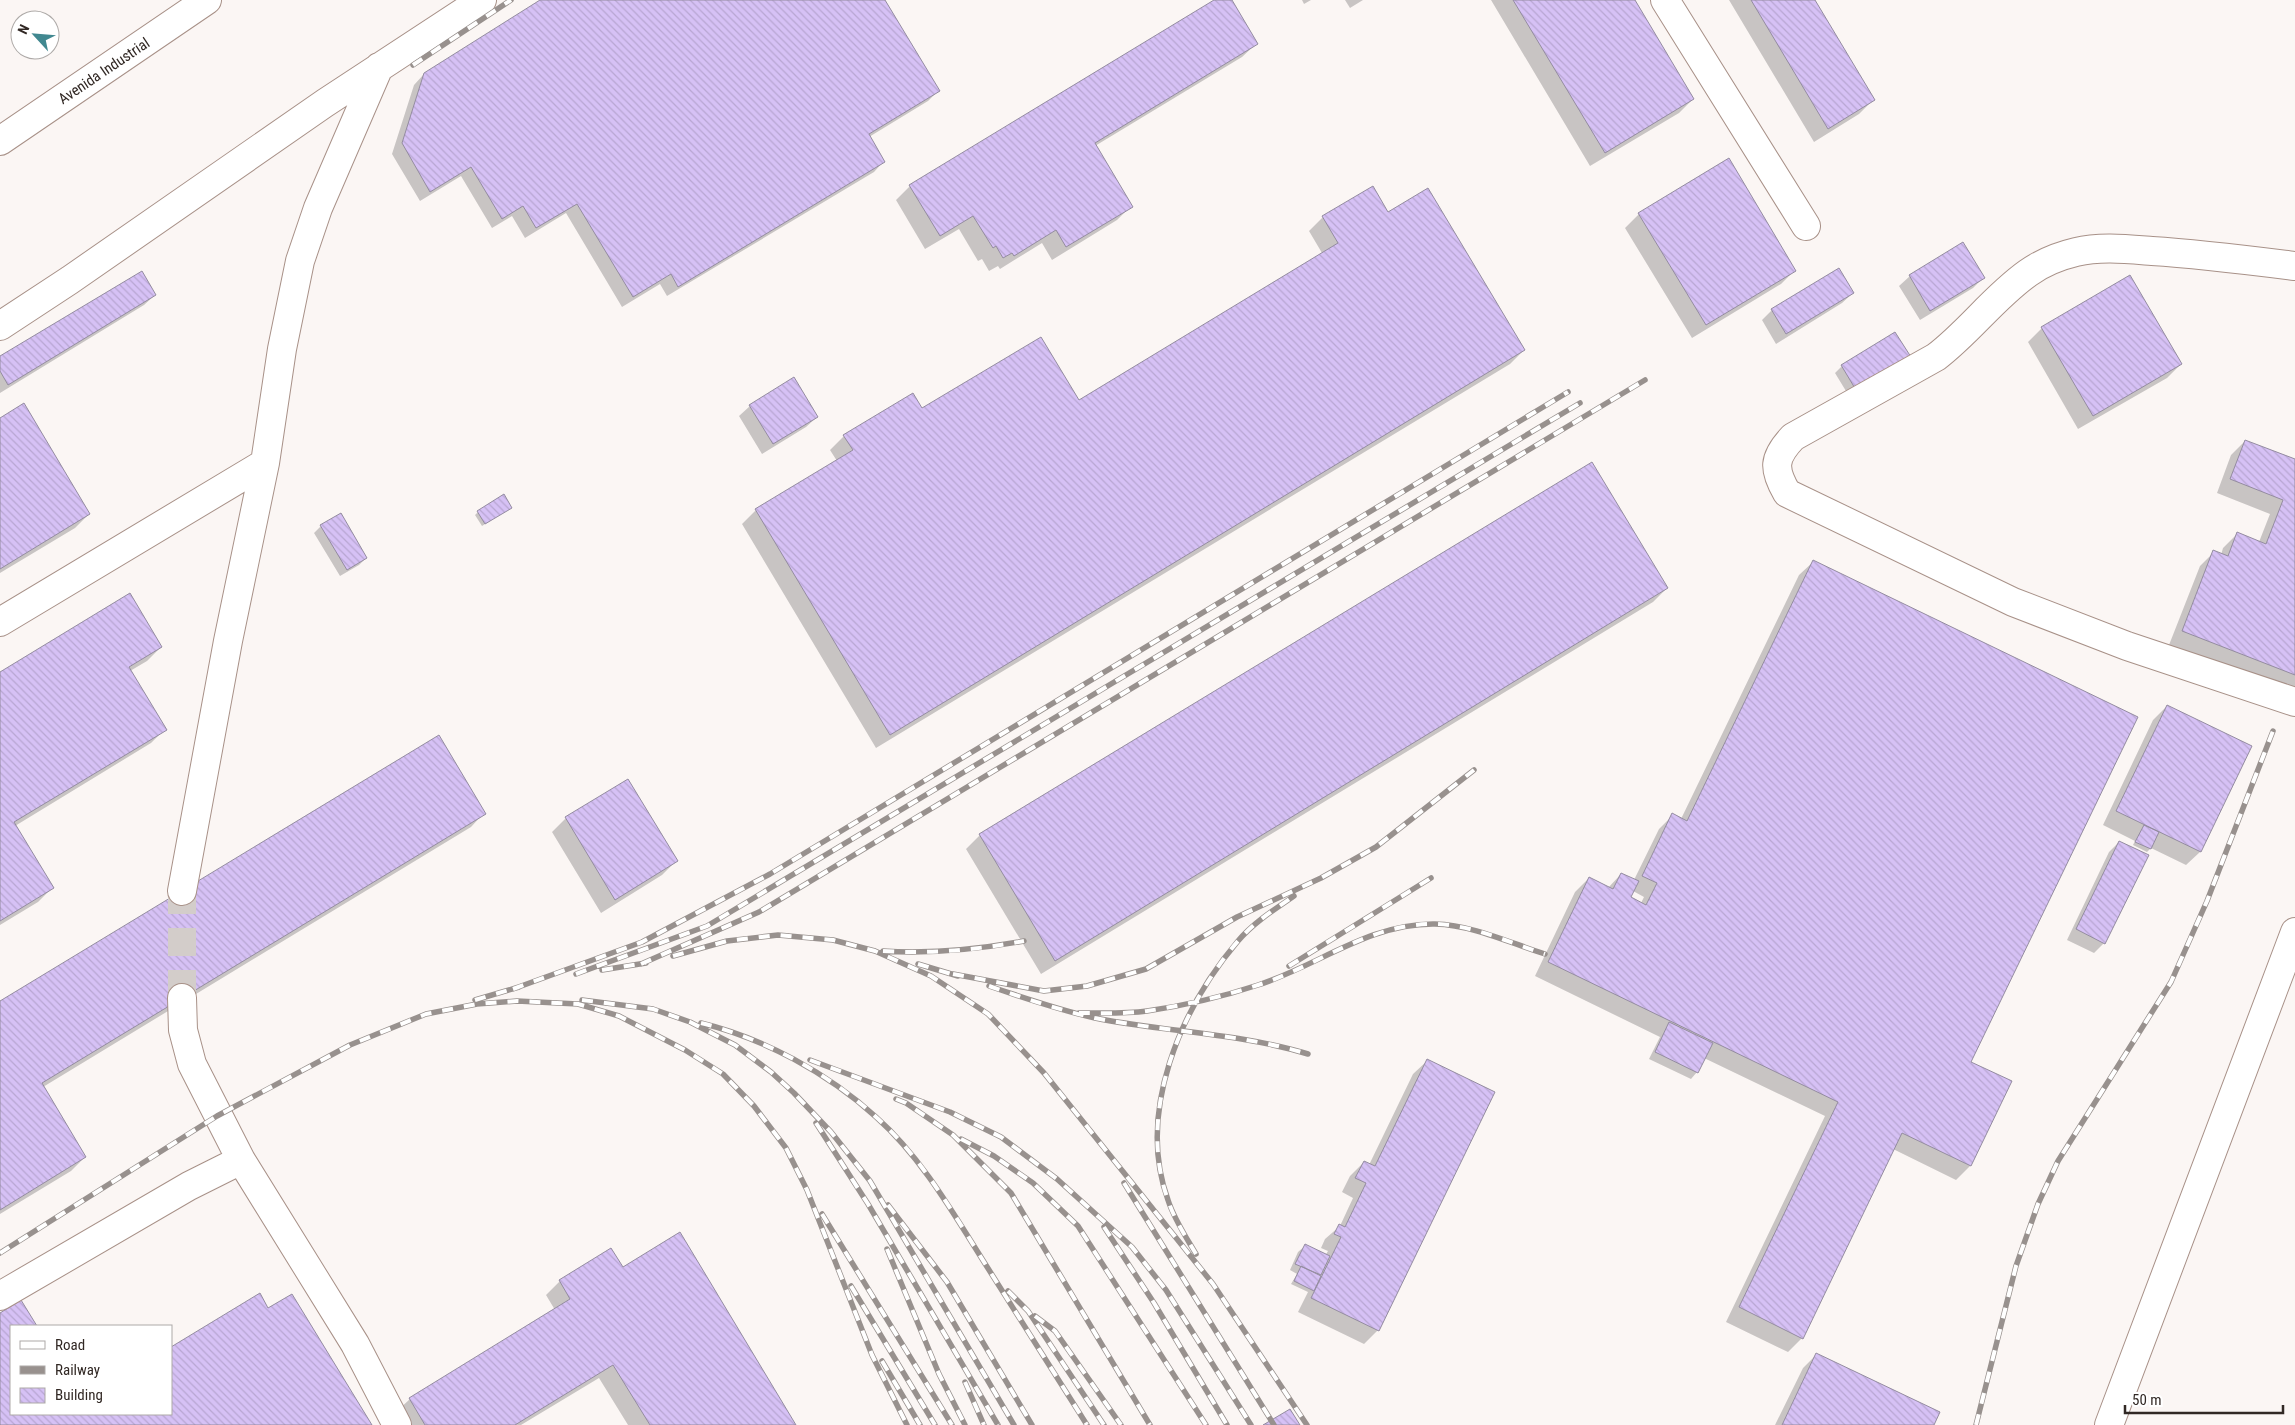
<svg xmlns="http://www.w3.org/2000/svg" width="2295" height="1425" viewBox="0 0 2295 1425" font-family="'Roboto Condensed',sans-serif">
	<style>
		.shadow { fill: #0003; fill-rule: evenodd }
		.building { fill: url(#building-back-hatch); stroke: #948ca0 }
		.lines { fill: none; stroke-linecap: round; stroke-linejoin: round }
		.minor-tunnel { stroke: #d3cdca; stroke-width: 28; stroke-dasharray: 28 14; stroke-linecap: butt }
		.minor-casing { stroke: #a89188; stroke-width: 30 }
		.minor { stroke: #fff; stroke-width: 28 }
		.rail-casing { stroke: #98918e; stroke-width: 5.5 }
		.rail { stroke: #fff; stroke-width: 4; stroke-dasharray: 11; stroke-linecap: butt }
		.labels { text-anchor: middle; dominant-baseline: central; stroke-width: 4.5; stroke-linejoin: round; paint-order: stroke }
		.street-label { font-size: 15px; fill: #312824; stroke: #fff }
	</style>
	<defs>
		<pattern id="building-back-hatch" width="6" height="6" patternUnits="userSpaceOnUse" patternTransform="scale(1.25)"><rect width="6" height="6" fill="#d6c1f5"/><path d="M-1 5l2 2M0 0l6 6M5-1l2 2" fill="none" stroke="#b8a6d2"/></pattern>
	</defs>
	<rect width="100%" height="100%" fill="#fbf6f4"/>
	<path class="shadow" d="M542,0H884L938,91L928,101L869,137L884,161L874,172L667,296L660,284L622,307L566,213L525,238L512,216L492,228L461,176L420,201L392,154L414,85L424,74Z
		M1217,0H1230L1256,44L1242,57L1095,146L1131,206L1117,220L1052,260L1042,243L1000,269L998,266L989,271L982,259L978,261L959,229L925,249L896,200L910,186Z
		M1302,0H1311L1304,4Z
		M1345,0H1363L1350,8Z
		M1491,0H1633L1693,99L1679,113L1590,166Z
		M1729,0H1814L1873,100L1859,114L1814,142Z
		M1388,214L1524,350L1510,364L876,748L742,524L756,510L837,461L830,450L844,436L922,410L1078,402L1322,253L1309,231L1323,217Z
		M1639,214L1795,270L1781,284L1692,338L1625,228Z
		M1910,276L1983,278L1973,288L1920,320L1899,286Z
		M1853,293L1842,303L1776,344L1762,320L1772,310Z
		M155,295L144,305L0,393V358Z
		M2042,328L2181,364L2167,378L2078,429L2028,342Z
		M1895,334L1849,396L1835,373L1842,366Z
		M750,406L817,417L806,427L762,454L739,416Z
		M0,419L89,514L75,528L0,573Z
		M2245,441L2295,461V694L2169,645L2200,566L2214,552L2221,555L2223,548L2237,534L2259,542L2270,514L2217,493L2231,455Z
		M507,510L482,526L475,515L478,512Z
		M340,515L366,558L359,565L340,576L314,533L321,526Z
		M1813,562L1970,1062L2010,1082L1970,1166L1956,1180L1893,1149L1802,1338L1788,1352L1726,1322L1825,1116L1704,1058L1697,1072L1691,1079L1649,1059L1660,1037L1535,976L1575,892L1589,878L1608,888L1621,874L1634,880L1659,829L1673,815L1681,819L1799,575ZM1633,891L1644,897L1641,903L1630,898Z
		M1667,588L1653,602L1041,974L966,849L980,835Z
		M161,647L147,661L130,671L165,729L151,743L15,826L52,888L38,902L0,925V673Z
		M2167,706L2200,852L2186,865L2151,848L2147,852L2133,845L2135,841L2103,825L2153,720Z
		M484,813L471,827L43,1087L85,1157L71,1171L0,1214V1003Z
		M566,818L676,861L662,875L601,913L552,832Z
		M2119,842L2104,943L2094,953L2067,940L2109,852Z
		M1427,1061L1378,1330L1364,1344L1298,1312L1308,1292L1291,1284L1297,1274L1290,1270L1298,1252L1305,1246L1325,1256L1328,1251L1321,1248L1325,1239L1340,1226L1353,1198L1342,1192L1350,1176L1364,1162L1369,1165L1413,1074Z
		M610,1250L622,1269L795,1425H628L599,1378L521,1425H403L396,1412L410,1399L555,1310L546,1295L560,1281Z
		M21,1302L35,1326H11V1414H171L268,1310L370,1425H0V1315Z
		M1817,1354L1933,1425H1775L1803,1368Z"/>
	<path class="building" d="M540,0H885L940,91L869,134L885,162L678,287L671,274L633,297L577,204L536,228L523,206L502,219L471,167L430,192L402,143L424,73Z
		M1214,0H1232L1258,44L1095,143L1133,207L1066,247L1056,230L1014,256L1012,253L1003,258L996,246L993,248L973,216L940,236L909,185Z
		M1513,0H1635L1694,99L1605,153Z
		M1751,0H1815L1875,100L1828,129Z
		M1729,158L1796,271L1706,325L1638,213Z
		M1373,186L1388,212L1428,188L1525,350L890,735L755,509L853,450L843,435L913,393L922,408L1041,337L1079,400L1338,243L1322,216Z
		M1963,242L1985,278L1930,311L1909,275Z
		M1839,268L1854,293L1786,334L1771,309Z
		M142,271L156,295L8,385L0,371V356Z
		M2130,275L2182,364L2093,416L2041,327Z
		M1895,332L1911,357L1856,390L1841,365Z
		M794,377L818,417L773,444L749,405Z
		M24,403L90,514L0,569V418Z
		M2245,440L2295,459V675L2182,631L2213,550L2228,556L2237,532L2266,544L2283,500L2230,479Z
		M1592,462L1668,588L1055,961L979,834Z
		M504,494L512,508L485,524L477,511Z
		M341,513L367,558L347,570L320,525Z
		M1813,560L2138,717L1971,1062L2012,1081L1971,1166L1902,1133L1803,1339L1739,1307L1838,1102L1548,962L1589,877L1613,889L1621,873L1639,881L1631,897L1646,905L1657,883L1642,876L1672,813L1687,821Z
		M130,593L162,647L129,667L167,730L14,822L54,888L0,921V672Z
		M2167,705L2252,746L2201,852L2116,811Z
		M439,735L486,814L42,1083L86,1157L0,1210V1001Z
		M628,779L678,861L615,900L565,817Z
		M2144,825L2159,832L2151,849L2135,842Z
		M2119,841L2149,855L2105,944L2076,929Z
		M1669,1022L1713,1043L1698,1073L1655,1052Z
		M1427,1059L1495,1092L1379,1331L1311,1298L1341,1237L1334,1234L1339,1224L1345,1227L1366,1183L1355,1178L1364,1161L1375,1166Z
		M680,1232L796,1425H650L613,1365L515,1425H425L409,1398L570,1299L559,1280L611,1248L623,1267Z
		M1305,1244L1330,1256L1321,1275L1295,1264Z
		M1301,1266L1321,1276L1314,1291L1294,1281Z
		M260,1293L268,1308L292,1294L372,1425H0V1313L21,1300L37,1326H11V1414H171V1347Z
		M1816,1353L1940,1412L1934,1425H1782Z
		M1290,1409L1300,1425H1263Z"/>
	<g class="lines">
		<path class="minor-tunnel" d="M182,998V891"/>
		<defs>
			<path id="minor" d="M1665,0L1806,226
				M0,141L207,0
				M2295,266C2247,260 2200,254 2152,251C2127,249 2100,246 2076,252C2059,256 2042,263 2028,273C1994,297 1969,332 1936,357L1793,437C1773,458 1773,469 1787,493L2013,602L2127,646L2295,702
				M0,326L70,280L325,103L482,0
				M0,622L265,463
				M182,891L228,641L265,463L282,349L300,261L318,208L379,67
				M241,1160L355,1344L397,1425
				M0,1296L189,1186L241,1160L192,1064L183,1030L182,998
				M2109,1425L2295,932"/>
		</defs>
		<use href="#minor" class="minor-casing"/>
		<use href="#minor" class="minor"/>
		<defs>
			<path id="rail" d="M413,65L511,0
				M883,951C932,954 975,950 1024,941
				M673,956L727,941L778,935L833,940L875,951L931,976L988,1014L1044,1073L1213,1284L1307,1425
				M641,964L759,912L1645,380
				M918,964L958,976
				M1289,966L1431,878
				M602,970L646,963
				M576,974L707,926L1580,403
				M953,974L1044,991L1087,986L1146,969L1237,917L1321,878L1376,847L1474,770
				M989,986C1024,998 1059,1010 1095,1018C1165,1032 1239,1033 1308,1054
				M513,989L642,942L770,874L1568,392
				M475,1000L519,987
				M582,1000L653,1009L690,1022L735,1045L771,1072L794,1093L831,1132L870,1181L1014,1425
				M1079,1013C1101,1013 1125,1014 1147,1011C1181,1006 1225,996 1258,985C1318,966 1369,923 1435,924C1473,925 1510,943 1545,954
				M701,1023C763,1038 828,1073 876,1117C921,1157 952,1211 984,1262C1018,1316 1053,1371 1087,1425
				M810,1060L950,1112L1001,1137L1057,1179L1132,1247L1166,1290L1251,1425
				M896,1099L906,1103L953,1135L1011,1193L1150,1425
				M816,1123L868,1204L998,1425
				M961,1139L994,1156L1033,1183L1078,1226L1206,1425
				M1124,1183L1274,1425
				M888,1205L947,1282L1032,1425
				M822,1214L952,1425
				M1104,1227L1154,1303L1227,1425
				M887,1249L939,1374L965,1425
				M0,1253L217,1116L350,1045L426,1014L477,1004L517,1001L578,1004L619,1016L685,1050L723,1074L754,1106L786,1148L807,1190L872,1355L907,1425
				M1196,1254C1186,1237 1174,1219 1168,1200C1136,1112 1181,1008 1238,941C1253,923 1275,909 1294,896
				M851,1286L935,1425
				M1008,1291L1028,1311L1104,1425
				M1035,1316L1055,1331L1121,1425
				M882,1361L920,1425
				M965,1382L984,1425
				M1976,1425L2016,1266L2038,1204L2058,1161L2171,982L2207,901L2273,731"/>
		</defs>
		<use href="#rail" class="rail-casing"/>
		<use href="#rail" class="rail"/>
	</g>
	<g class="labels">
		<g class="street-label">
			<text transform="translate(104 71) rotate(-34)">Avenida Industrial</text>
		</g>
	</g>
	<rect x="10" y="1325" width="162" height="90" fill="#ffffff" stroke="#ada9a7"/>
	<rect x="20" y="1341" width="25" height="8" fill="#ffffff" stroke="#ada9a7"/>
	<text x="55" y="1350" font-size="15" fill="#312824">Road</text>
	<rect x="20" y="1366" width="25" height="8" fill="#98918e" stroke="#ada9a7"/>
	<text x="55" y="1375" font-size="15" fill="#312824">Railway</text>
	<rect x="20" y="1388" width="25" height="15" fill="url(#building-back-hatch)" stroke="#ada9a7"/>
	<text x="55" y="1400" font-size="15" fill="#312824">Building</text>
	<g transform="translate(35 35) rotate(296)"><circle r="24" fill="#ffffff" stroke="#ada9a7"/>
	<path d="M0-4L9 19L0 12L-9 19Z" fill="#418890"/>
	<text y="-8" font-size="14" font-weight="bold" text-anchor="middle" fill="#312824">N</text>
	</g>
	<path d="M2125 1405v8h158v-8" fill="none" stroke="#312824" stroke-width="2.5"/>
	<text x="2132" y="1405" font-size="15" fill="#312824" stroke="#ffffff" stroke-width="4" paint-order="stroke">50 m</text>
</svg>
